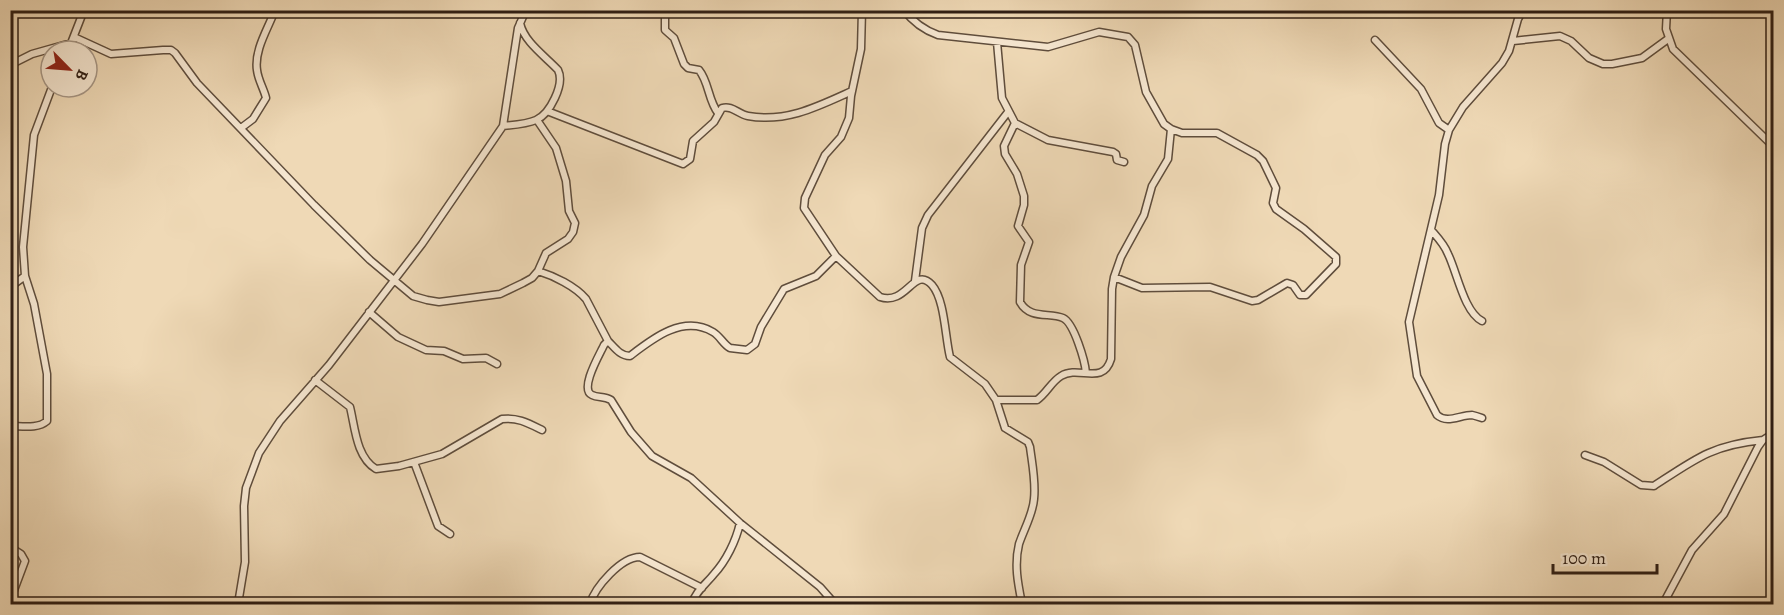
<svg xmlns="http://www.w3.org/2000/svg" width="1784" height="615" viewBox="0 0 1784 615" font-family="Alegreya,serif">
	<style>
		.lines { fill: none; stroke-linecap: round; stroke-linejoin: round }
		.minor-casing { stroke: #5f4d3c; stroke-width: 9 }
		.minor { stroke: #f5e6d0; stroke-width: 6 }
	</style>
	<rect width="100%" height="100%" fill="#efd9b6"/>
	<filter id="stains"><feTurbulence type="fractalNoise" baseFrequency=".00333" numOctaves="4"/><feColorMatrix values="0 0 0 0 .2 0 0 0 0 .09 0 0 0 0 .02 0 0 0 .5 -.17"/></filter>
	<radialGradient id="worn" r=".72"><stop offset=".6" stop-color="#630" stop-opacity="0"/><stop offset="1" stop-color="#630" stop-opacity=".3"/></radialGradient>
	<g class="lines">
		<defs>
			<path id="minor" d="M665,10V30L674,38L684,64L688,68L699,70C709,82 708,100 718,113
				M862,10L861,49L851,96L849,118L841,137L825,155L805,198L804,208L836,256L880,297C907,306 914,265 932,285C945,300 945,337 950,357L985,384L996,400L1005,428L1028,442L1030,447C1032,463 1036,482 1034,499C1033,514 1024,529 1019,544C1014,565 1018,584 1022,604
				M904,10C913,22 924,30 938,35L1048,47L1099,32L1128,37L1135,45L1146,92L1164,124L1171,129L1182,133H1217L1257,155L1263,161L1276,188L1273,203L1276,209L1304,229L1336,257V264L1306,295H1300L1293,285L1287,283L1258,300L1252,301L1210,287L1142,288L1114,277
				M1667,10L1666,29L1673,49L1774,147
				M74,37L111,54L163,50H171L175,53L197,83L314,205L370,260L413,296L427,300L439,302L500,294L523,283L532,278L538,271L546,253L568,239L573,232L575,223L569,211L566,181L556,148L537,120
				M1375,40L1421,89L1439,123L1449,130
				M1513,41L1560,36L1571,41L1589,58L1603,64H1612L1642,58L1668,39
				M997,42L1002,98L1015,123L1004,146L1005,154L1017,174L1024,196V205L1018,226L1029,242L1021,265L1020,302C1030,320 1050,312 1063,318C1074,323 1085,361 1086,373
				M68,51L84,10
				M10,65L32,54L71,43
				M547,111L683,164L690,159L693,141L714,122L722,108C732,105 738,114 748,116C786,123 819,106 852,91
				M1015,123L1048,140L1113,152L1116,154L1117,160L1124,162
				M503,126C514,125 527,124 536,120C550,114 565,84 558,70C545,56 524,42 520,23
				M241,128L253,119L266,98C264,89 258,80 257,70C254,50 268,29 275,10
				M1431,230C1438,238 1444,244 1448,254C1457,272 1464,312 1482,321
				M538,271C554,276 575,286 586,299L608,341L604,345C600,354 579,389 592,395C598,398 604,396 611,400L631,432L652,456L691,478L740,523L820,587L835,604
				M915,281L922,228L928,215L1008,112
				M10,287L25,276
				M369,312L398,337L426,350L444,351L463,359L486,358L497,364
				M608,341C615,348 620,356 630,356C652,339 683,314 713,332C720,336 723,344 730,348L747,350L755,344L761,327L784,289L816,276L836,256
				M315,380L350,407C355,427 356,457 376,469L399,466L442,454L502,419C517,417 528,423 542,430
				M996,400H1037C1047,393 1051,382 1061,376C1079,365 1103,386 1111,359L1112,289L1114,277L1121,257L1144,215L1152,186L1168,159L1171,129
				M1482,418C1479,417 1476,416 1472,415C1460,415 1447,424 1437,415L1417,376L1409,322L1439,195L1445,144L1449,130L1463,107L1502,63L1509,51L1518,19L1523,10
				M10,426C22,426 38,429 47,421V374L34,304L25,276L23,247L34,135L52,87
				M1585,455L1604,462L1641,485L1654,486C1695,459 1712,445 1763,440
				M414,462L438,526L450,534
				M10,547L21,554L25,561L10,601
				M238,604L245,562L244,506L246,488L259,453L280,421L329,365L422,244L503,126L518,28L526,10
				M590,604C595,587 621,557 640,557L702,588
				M692,604C695,592 706,584 714,574C726,561 736,541 740,523
				M1663,604L1692,550L1724,514L1758,447L1763,440L1774,433"/>
		</defs>
		<use href="#minor" class="minor-casing"/>
		<use href="#minor" class="minor"/>
	</g>
	<rect width="1784" height="615" fill="none" stroke="#efd9b6" stroke-width="36"/>
	<rect x="12" y="12" width="1760" height="591" fill="none" stroke="#2f1e14" stroke-width="3"/>
	<rect x="18" y="18" width="1748" height="579" fill="none" stroke="#2f1e14" stroke-width="1.5"/>
	<g transform="translate(69 69) rotate(115)"><circle r="28" fill="#f5e6d0" stroke="#a69685" stroke-width="1.5"/>
	<path d="M0-4.5L10 22L0 15L-10 22Z" fill="#8f2418"/>
	<text y="-9" font-size="16" font-weight="bold" text-anchor="middle" fill="#2f1e14">B</text>
	</g>
	<path d="M1553 564v9h104v-9" fill="none" stroke="#2f1e14" stroke-width="3"/>
	<text x="1562" y="564" font-size="18" fill="#2f1e14" stroke="#f5e6d0" stroke-width="4.5" paint-order="stroke">100 m</text>
	<rect width="100%" height="100%" filter="url(#stains)"/>
	<rect width="100%" height="100%" fill="url(#worn)"/>
</svg>
